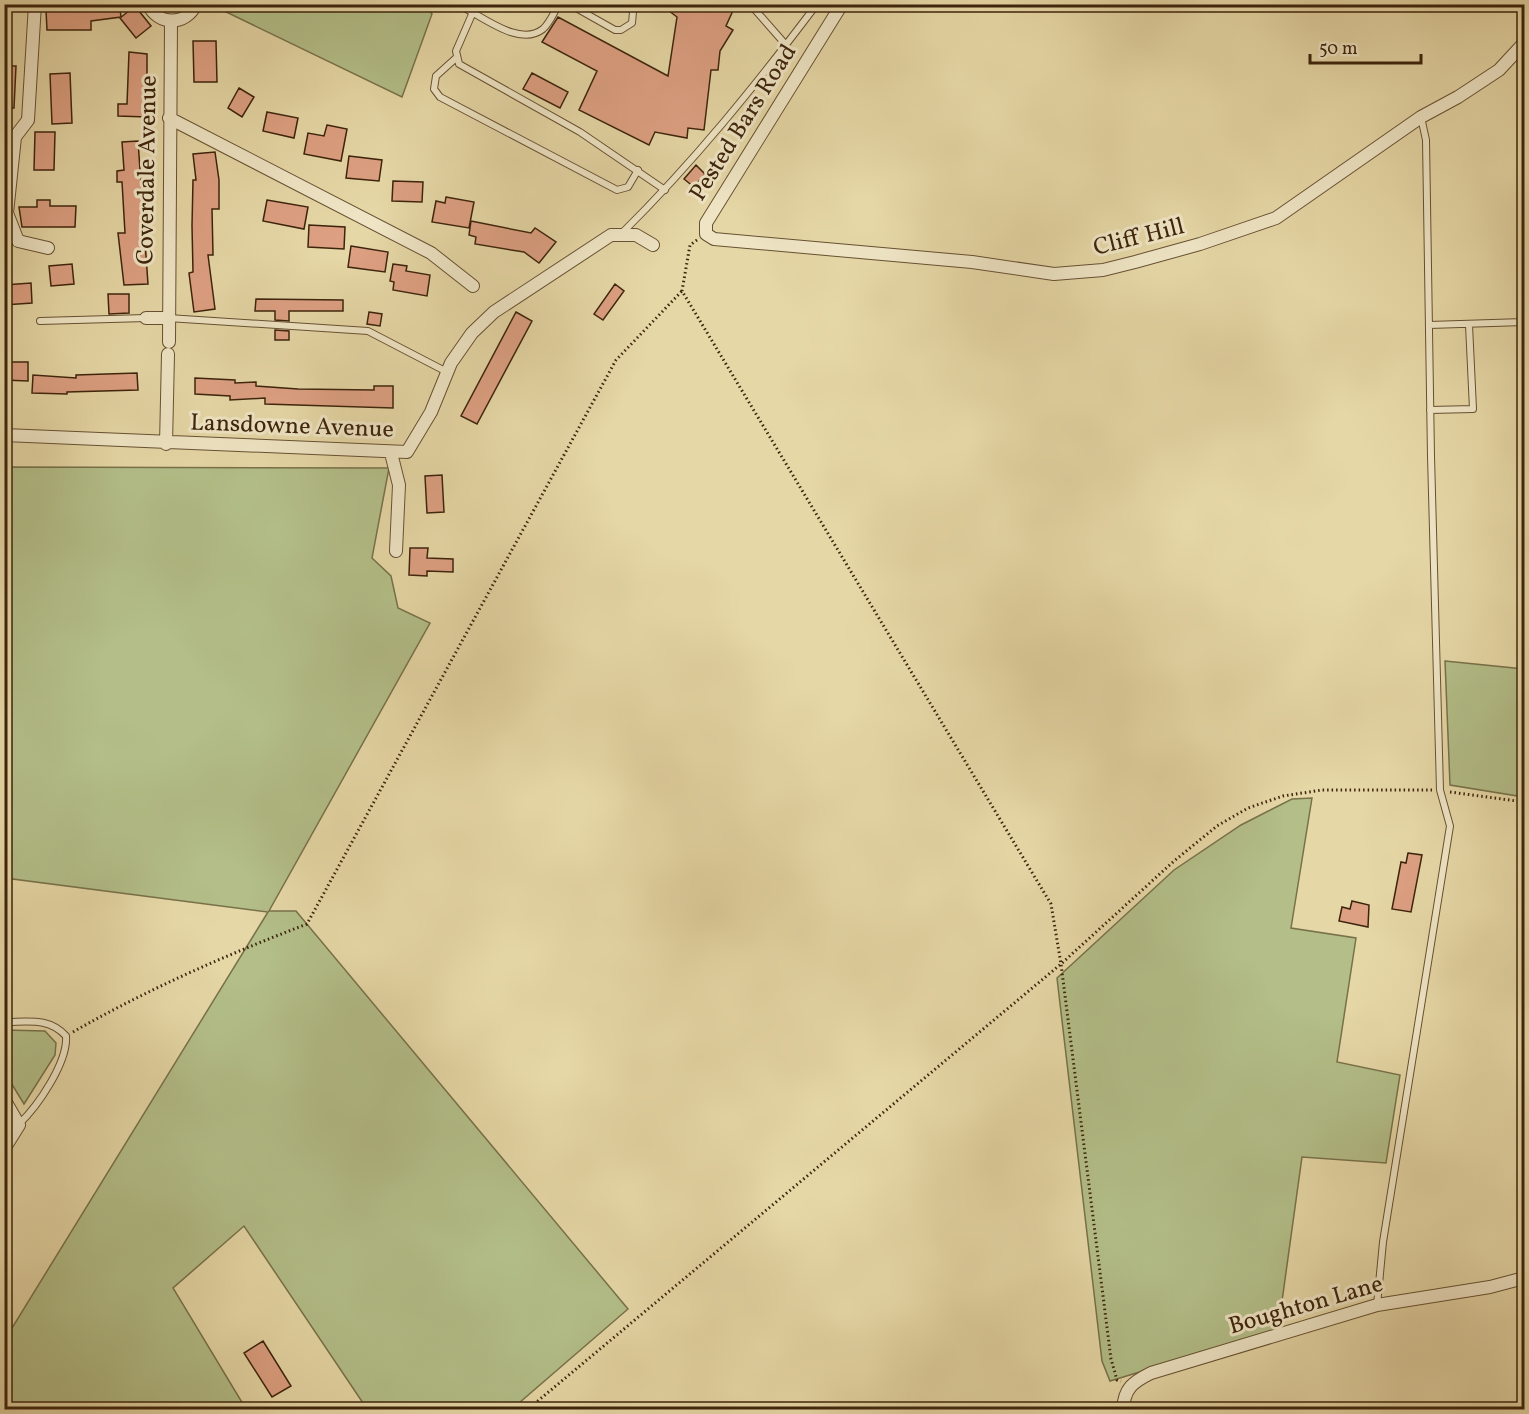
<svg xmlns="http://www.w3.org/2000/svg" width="1529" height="1414" viewBox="0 0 1529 1414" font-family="Vollkorn,serif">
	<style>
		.green { fill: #b3be88; stroke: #78714a; stroke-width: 1.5 }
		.building { fill: #dda082; stroke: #3d240c; stroke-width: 1.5 }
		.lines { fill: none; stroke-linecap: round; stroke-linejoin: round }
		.lane-casing { stroke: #675132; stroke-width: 8 }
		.street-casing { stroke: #675132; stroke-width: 14 }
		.path { stroke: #3d240c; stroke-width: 3; stroke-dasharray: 1.5 3; stroke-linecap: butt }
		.lane { stroke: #efe5c5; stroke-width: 6 }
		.street { stroke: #efe5c5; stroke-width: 12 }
		.labels { text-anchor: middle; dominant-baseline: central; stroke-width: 6; stroke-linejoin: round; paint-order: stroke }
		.street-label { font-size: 24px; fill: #3d240c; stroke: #efe5c5 }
	</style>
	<rect width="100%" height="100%" fill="#e6d7a6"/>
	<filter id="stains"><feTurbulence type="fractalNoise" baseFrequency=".00333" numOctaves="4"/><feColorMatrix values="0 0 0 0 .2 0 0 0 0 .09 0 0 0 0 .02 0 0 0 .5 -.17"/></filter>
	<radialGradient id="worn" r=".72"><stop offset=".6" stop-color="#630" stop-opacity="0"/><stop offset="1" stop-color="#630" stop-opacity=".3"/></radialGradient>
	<path class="green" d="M425,5L432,14L402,97L222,10L221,5Z
		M5,467L389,468L372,558L391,576L398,608L430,623L269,911H296L628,1309L512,1409H367L244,1226L173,1288L246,1409H5L4,1341L268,912L5,878Z
		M1445,661L1524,669V797L1450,785Z
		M1312,798L1291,928L1356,938L1337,1062L1400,1075L1386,1163L1302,1157L1278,1330L1110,1381L1102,1361L1057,978L1174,870L1241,825L1292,799Z
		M4,1030L45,1031L56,1043L55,1055L24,1104L5,1073Z"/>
	<path class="building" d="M660,4H736L726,26L733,30L720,51L718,70H711L704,130L688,128L687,138L655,132L649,145L579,110L597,71L542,42L558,17L668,76L677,17Z
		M111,6V9H120L121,17L91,21V30H47L46,10L92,9Z
		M135,6L151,26L136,38L120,18Z
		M193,41H216L217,82H194Z
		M129,52L147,54V117L118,116V104H127Z
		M4,66H16L14,108H4Z
		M70,73L72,123L52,124L50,74Z
		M532,73L568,92L560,108L523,89Z
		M239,88L254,97L242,117L228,108Z
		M267,112L298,118L294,138L263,131Z
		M327,125L347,129L341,161L304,154L308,133L324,136Z
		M35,132H55L54,170H34Z
		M138,141L148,284L124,285L118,233H125L122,182H117V171L124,170L122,142Z
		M215,152L219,180V209H212L213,255H208L215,309L194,312L189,273L193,272L192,226L193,180H196L193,154Z
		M349,156L382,160L379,181L346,178Z
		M696,165L705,174L694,187L684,179Z
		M393,181L423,182L422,202L392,201Z
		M446,197L474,202L469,228L432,222L436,201L445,203Z
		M37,200H50V206H76L75,227H22L19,207H37Z
		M267,200L308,207L304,229L263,221Z
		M471,221L531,233L535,228L556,242L539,263L524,252L475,244L476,237L469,235Z
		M309,225L345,227L344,249L308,247Z
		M351,246L388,252L385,272L348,267Z
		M72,264L74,284L51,286L49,266Z
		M393,264L407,266L406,271L430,275L427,296L393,290L394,282L390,281Z
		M31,283L32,303L4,305V285Z
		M615,284L624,291L603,320L594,314Z
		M108,294H129V313L109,314Z
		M256,299L343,300V311H289V321L275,320V311H255Z
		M369,312L382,314L380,326L367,324Z
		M516,312L532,321L477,424L461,416Z
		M275,330L289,331V340H275Z
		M4,362H28V381L4,380Z
		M137,373L138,390L67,392V394L32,393L33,375L76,378V375Z
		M195,378L235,380V383L256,382V386L298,389L374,390V386H393V408L265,404V398L230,400V396L195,394Z
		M442,475L444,512L427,513L425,476Z
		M410,548H428L427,558L453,559V572L427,571V576L409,575Z
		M1408,853L1422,855L1411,912L1392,909L1401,862L1406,863Z
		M1352,901L1369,905L1368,927L1339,921L1342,907L1350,909Z
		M263,1341L291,1386L272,1397L244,1353Z"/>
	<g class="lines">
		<defs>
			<path id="lane" d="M457,4C481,15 519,48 543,29C550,23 554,12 559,4
				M569,4L615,30H621L632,23L633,12L627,4
				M750,4L786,45
				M473,12L456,51L459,64L580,132L665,190
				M456,58L436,76L434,89L440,97L617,190L628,187L638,170
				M621,234C693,163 756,85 817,4
				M168,318L368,331L447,372
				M40,321L146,318
				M1429,325L1524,322
				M1430,410L1473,409L1469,325
				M4,1022C28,1022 49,1017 66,1036C68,1062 38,1106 19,1124
				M1377,1305L1383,1242L1450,826L1440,790L1431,456L1426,140L1421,117"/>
			<path id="street" d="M35,4L28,120L15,137L7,213L18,241L48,248
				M148,4C158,26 186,26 196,4
				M842,4L706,223V234L714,239L972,262L1054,274L1103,270L1135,262L1200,244L1276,218L1421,117L1458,97L1499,70L1524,43
				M169,118L431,253L473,286
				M146,318H168
				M169,342L171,22
				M4,435L407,452L431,412L451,363L472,333L494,312L611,235H636L653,245
				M166,444L168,354
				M391,453L399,485L396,551
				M4,1099L19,1125L4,1149
				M1123,1410C1124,1388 1133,1382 1151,1373L1377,1305L1490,1287L1524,1278"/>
		</defs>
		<use href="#lane" class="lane-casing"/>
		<use href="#street" class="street-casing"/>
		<path class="path" d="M697,240L690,245L682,291L1051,904L1061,964L1111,1359L1117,1380L1121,1381
			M1450,792L1524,802
			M73,1032C148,989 226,955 307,924L616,360L682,291
			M527,1410L1061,964L1174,861L1217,826L1248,808L1283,796L1322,790H1432"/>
		<use href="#lane" class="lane"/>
		<use href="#street" class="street"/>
	</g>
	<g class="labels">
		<g class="street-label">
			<text transform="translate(744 123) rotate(-58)">Pested Bars Road</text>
			<text transform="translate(148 170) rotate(-89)">Coverdale Avenue</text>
			<text transform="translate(1139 238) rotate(-14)">Cliff Hill</text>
			<text transform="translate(292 427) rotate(2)">Lansdowne Avenue</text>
			<text transform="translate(1306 1306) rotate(-16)">Boughton Lane</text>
		</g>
	</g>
	<rect width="1529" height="1414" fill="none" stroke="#e6d7a6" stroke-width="24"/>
	<rect x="6" y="6" width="1517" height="1402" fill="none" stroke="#3d240c" stroke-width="3"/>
	<rect x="12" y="12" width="1505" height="1390" fill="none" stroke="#3d240c" stroke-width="1.5"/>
	<path d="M1310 54v9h111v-9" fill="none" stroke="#3d240c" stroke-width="3"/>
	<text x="1319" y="54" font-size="18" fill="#3d240c" stroke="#efe5c5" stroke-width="4.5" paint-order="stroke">50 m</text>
	<rect width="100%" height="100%" filter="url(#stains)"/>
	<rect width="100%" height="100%" fill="url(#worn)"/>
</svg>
